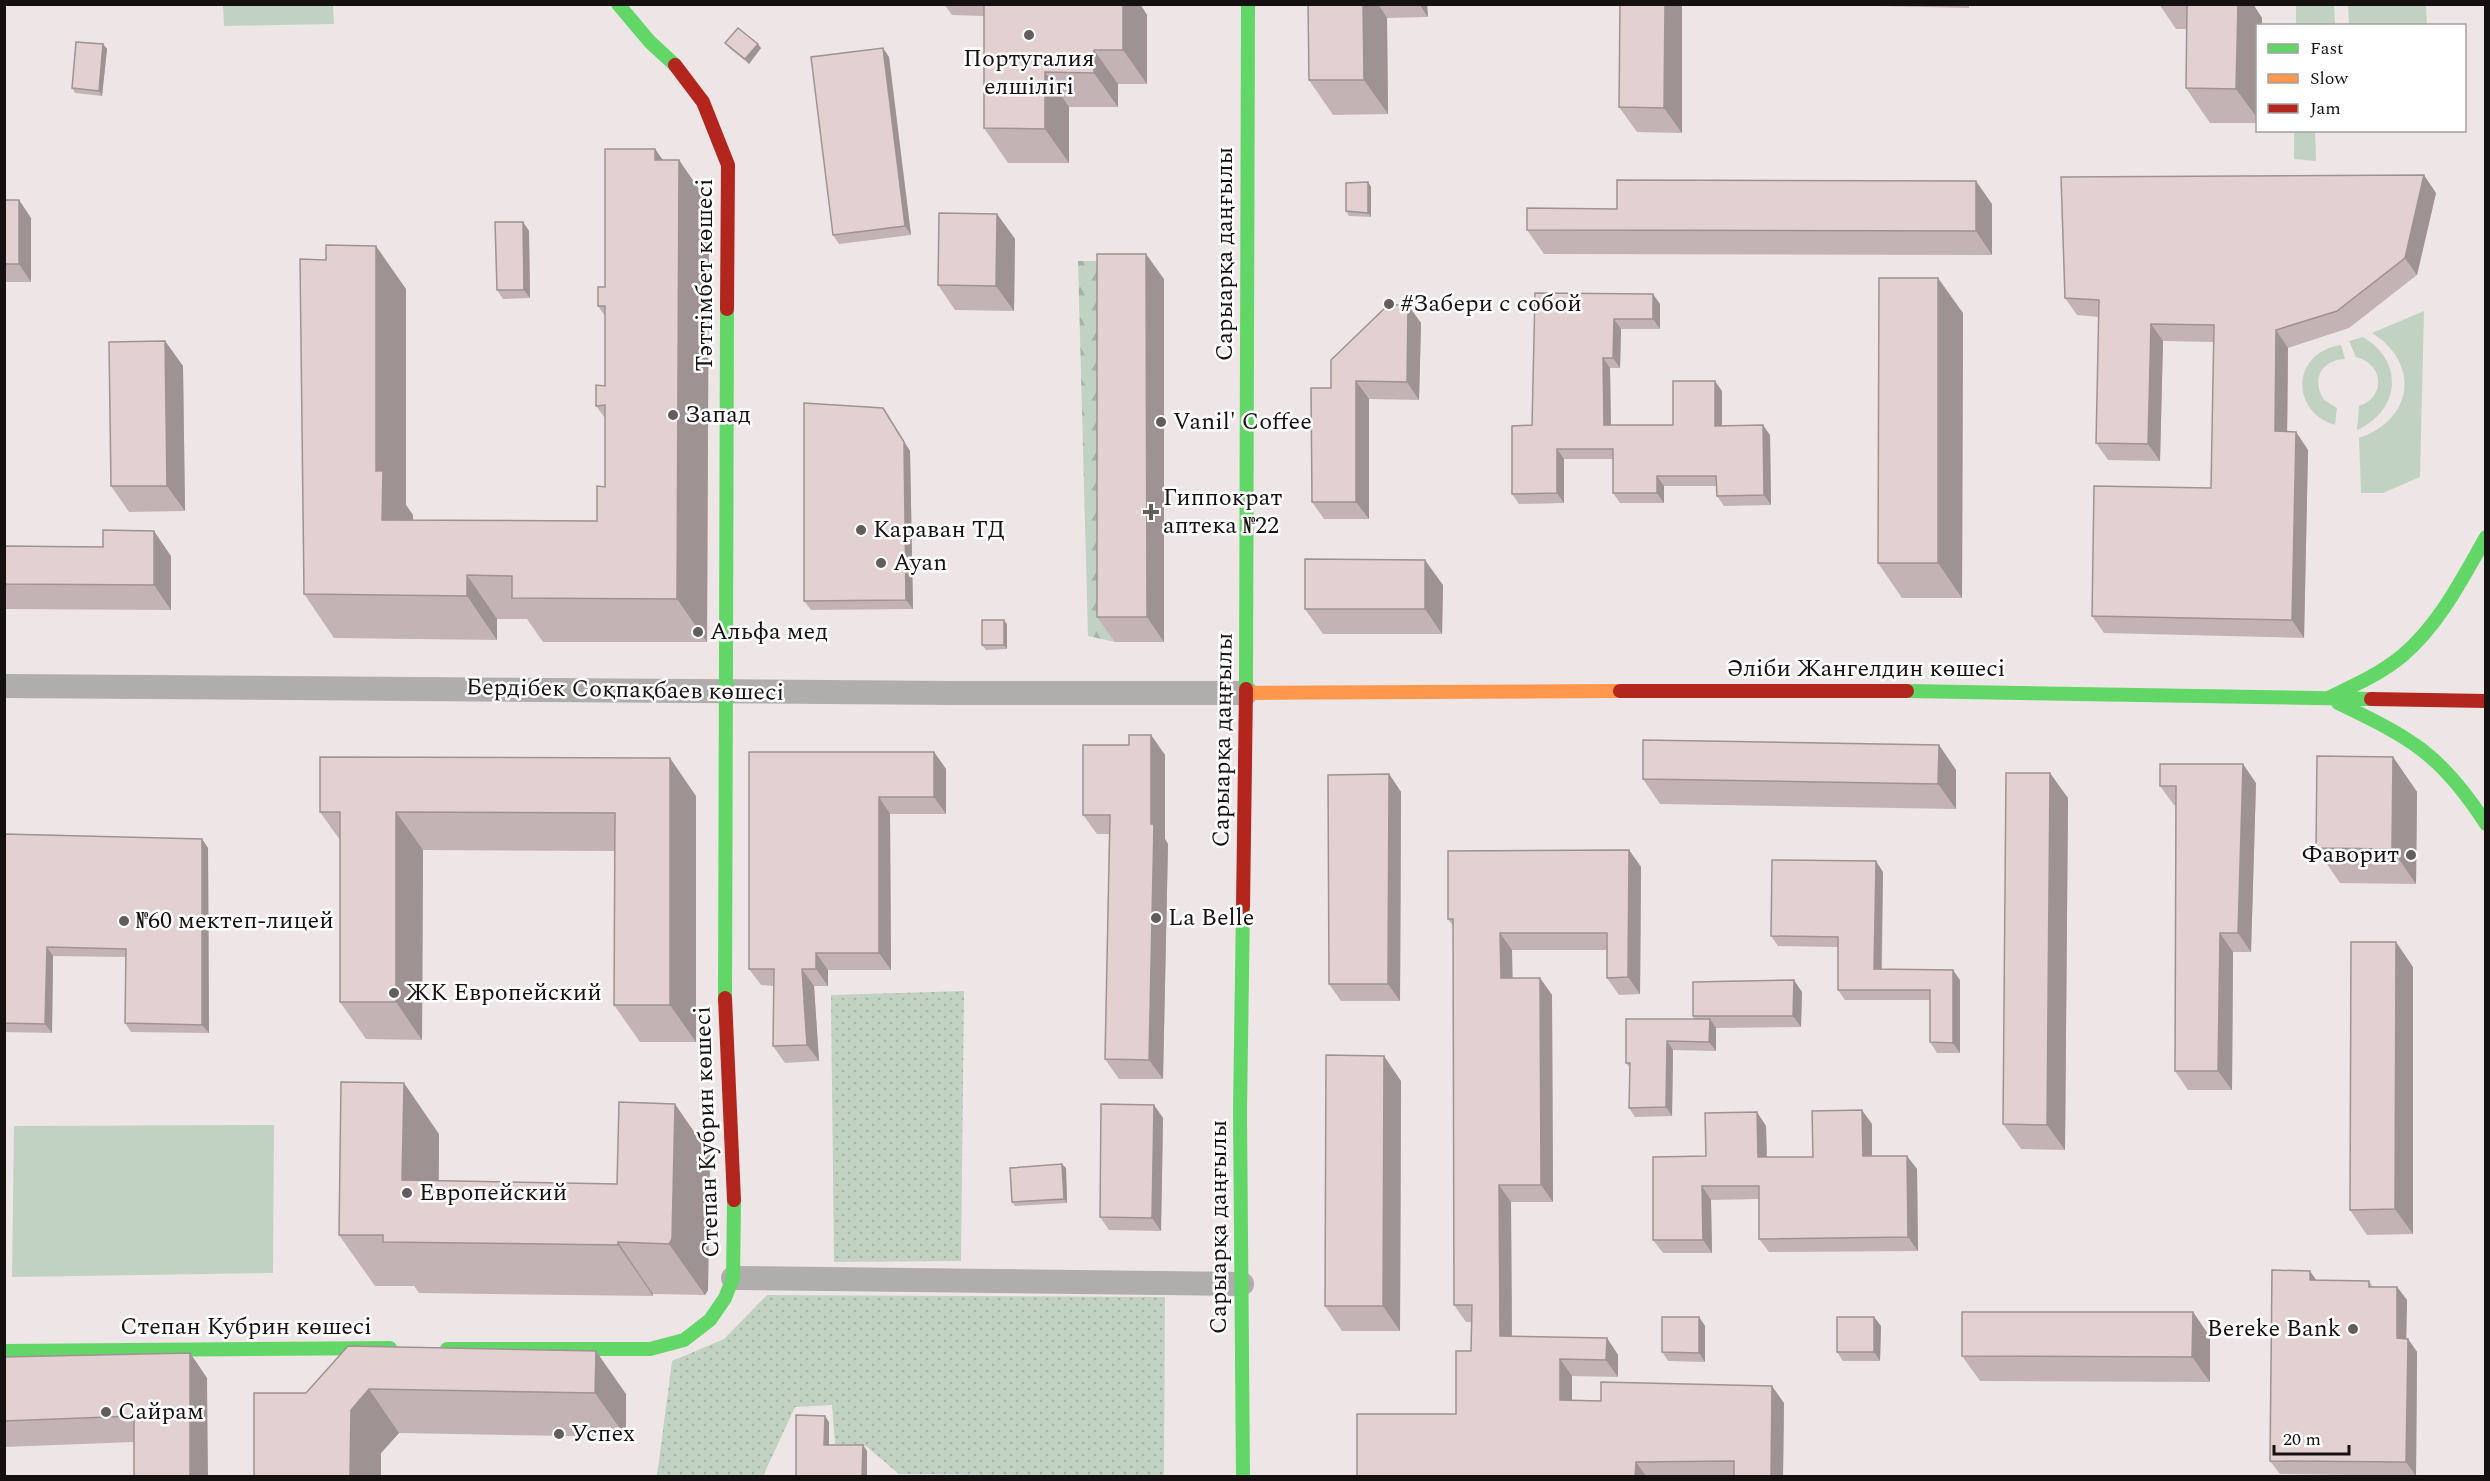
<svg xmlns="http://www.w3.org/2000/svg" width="2490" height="1481" viewBox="0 0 2490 1481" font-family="Spectral,serif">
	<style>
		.grass { fill: #c1d2c2 }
		.forest { fill: url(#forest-firs) }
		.park { fill: url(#park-dots) }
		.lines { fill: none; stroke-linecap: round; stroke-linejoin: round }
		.street { stroke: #b0adad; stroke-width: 24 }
		.fast { stroke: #63d668; stroke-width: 14 }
		.slow { stroke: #ff974d; stroke-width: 14 }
		.jam { stroke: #b3261e; stroke-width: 14 }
		.wall { fill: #c3b3b4 }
		.shaded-wall { fill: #9f9292 }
		.building { fill: #e3d0d1; stroke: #9f9292; stroke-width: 1.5 }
		.poi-dot { fill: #625c5c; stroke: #fff; stroke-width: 2 }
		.labels { text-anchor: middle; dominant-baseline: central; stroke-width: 5; stroke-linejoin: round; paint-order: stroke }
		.poi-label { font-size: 24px; fill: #161111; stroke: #fff; text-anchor: start }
		.street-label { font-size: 24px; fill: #161111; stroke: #fff }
	</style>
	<defs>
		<pattern id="forest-firs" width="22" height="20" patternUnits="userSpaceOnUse" patternTransform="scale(1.5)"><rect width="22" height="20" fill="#c1d2c2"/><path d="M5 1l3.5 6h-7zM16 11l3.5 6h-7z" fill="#a5b3a6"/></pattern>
		<pattern id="park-dots" width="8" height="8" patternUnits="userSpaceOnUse" patternTransform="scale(1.5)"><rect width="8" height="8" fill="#c1d2c2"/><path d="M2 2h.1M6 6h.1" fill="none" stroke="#a5b3a6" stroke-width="1.8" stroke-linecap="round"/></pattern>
	</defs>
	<rect width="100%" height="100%" fill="#eee6e6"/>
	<path class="grass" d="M223,5H333L334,24L224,26Z
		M2296,5H2334L2335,25H2296Z
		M2348,5H2426L2427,25H2349Z
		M2294,131H2315L2316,161L2294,159Z
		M2424,311L2420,477L2383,493H2361L2359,438C2413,419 2421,364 2372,333Z
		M2363,337C2404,361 2401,410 2357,430L2359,406C2386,397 2384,364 2356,357L2349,341Z
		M2341,345L2345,359C2321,360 2311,380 2324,400L2337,408L2335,425C2289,411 2292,352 2341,345Z
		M274,1125L273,1273L12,1277L14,1126Z"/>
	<path class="forest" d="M1078,261H1123L1115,642L1088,636Z"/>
	<path class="park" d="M964,991L961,1261L834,1262L831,995Z
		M767,1295L1165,1297L1164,1476L899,1474L866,1446L835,1444L832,1405L795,1407L763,1476H657L672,1361L724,1339Z"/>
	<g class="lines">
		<path class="street" d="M4,686L955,693H1246
			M733,1278L1242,1284"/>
		<path class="fast" d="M618,4L650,42L675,65
			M1246,689L1248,4
			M1907,691L2371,699
			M2330,697C2355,685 2380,674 2402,656C2439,625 2462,579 2486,537
			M2338,703C2411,738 2441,754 2486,824
			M725,998L727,309
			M447,1349H650L684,1340L710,1320L725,1298L733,1278L734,1200
			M4,1351L390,1348
			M1243,1476L1240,1111L1243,907"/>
		<path class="slow" d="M1246,693L1620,691"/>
		<path class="jam" d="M675,65L703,102L728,165L727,309
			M1620,691H1907
			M2371,699L2486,701
			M1243,907L1246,689
			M725,998L734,1200"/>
	</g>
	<path class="wall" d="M944,4H1140L1147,15V84H1118V107H1069V163H1008L984,128V16L952,15Z
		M1308,4H1427L1428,17L1387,18L1388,114L1333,115L1309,80Z
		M1620,4H1682V133L1637,132L1619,107Z
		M1789,4H1969V8Z
		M2159,4H2253L2262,18V26H2258V123H2210L2186,88L2187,29H2176Z
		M725,43L761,48L749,64L729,48Z
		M103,44L107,49L102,96L75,93L72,88Z
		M883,48L889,57L911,235L839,244L833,235Z
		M655,149L663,160H679L709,204L707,642H543L527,619H497V640L334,638L304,594L406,289V505L413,515V520L597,521L605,487V418L596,406L605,386V316L598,306Z
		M1368,182L1371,187V217L1349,216L1346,211Z
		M2436,193L2417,275L2349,328L2288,348L2287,432H2296L2308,450L2304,638L2104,633L2092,616L2211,488L2214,342L2163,341L2160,461L2108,460L2096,443L2099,317L2077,315L2065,298Z
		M4,200H19L31,218V282H4Z
		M1992,204V255L1544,254L1527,230L1617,209Z
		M997,214L1015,239L1014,311L955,310L938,285Z
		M523,222L529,231L530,298L503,299L497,290Z
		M1164,279V642H1115L1097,617Z
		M1535,293L1660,304V329H1621L1620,368H1610L1611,425H1673L1722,391V426L1770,435L1771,505L1724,506L1717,496L1716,486H1664V503H1620L1613,493V459H1564V503L1519,504L1512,494L1532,425Z
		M1408,305L1421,323L1419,400L1369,399V519H1324L1312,502L1331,388Z
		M1963,313L1962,598H1902L1878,563Z
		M165,341L183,366L185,511L129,512L111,486Z
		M883,408L910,451L913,609L811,610L804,601Z
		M4,546L171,556V610L4,609Z
		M1443,585L1442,634H1323L1305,609Z
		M1007,624V649L986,650L982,645Z
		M1151,735L1165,755V839L1168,844L1163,1079H1119L1105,1059L1109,834H1097L1083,815L1129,745Z
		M1939,745L1956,770V809L1660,804L1643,779Z
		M749,752H934L946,769V814H890L891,970H828V986H814L819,1061L785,1063L773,1046L774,986L761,985L749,969Z
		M2393,757L2417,792L2416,884L2340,883L2316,848Z
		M1389,774L1401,792L1400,1001H1341L1329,984Z
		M2256,783L2251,952H2233L2232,1090H2188L2175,1071L2176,805H2174L2160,786Z
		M696,796V1042H640L614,1005V851L423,850L422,1040L366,1039L340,1002V840L320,812Z
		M2068,798L2065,1150L2021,1149L2003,1124Z
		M4,834L202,839L208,848L209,1033L131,1032L125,1023L126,957L53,956L52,1033L4,1032Z
		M1629,850L1641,867L1640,994L1619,995L1607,978V950H1512V978H1540L1552,995L1553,1202H1511L1512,1336L1607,1338L1618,1355V1377L1572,1376V1400L1784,1403L1783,1476H1357L1456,1414L1471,1351V1322H1466L1454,1305L1453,926L1448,919Z
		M1883,872L1882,969L1960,980V1053H1937L1930,1042V1000H1845L1838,990V947L1778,946L1771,936Z
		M2413,967V1234L2367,1235L2350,1210Z
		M1802,992L1801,1027L1716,1028V1051L1673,1050L1672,1116L1635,1117L1629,1108L1630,1068L1626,1063L1694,1019L1693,1016Z
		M1401,1081L1400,1331H1342L1325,1306Z
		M1154,1105L1163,1118L1161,1231L1109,1230L1100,1217Z
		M1872,1124V1156L1917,1169L1918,1251L1769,1252L1759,1239V1199L1711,1200L1712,1253H1663L1653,1240L1706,1156L1766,1126L1767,1157H1813Z
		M439,1134V1181L617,1184L710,1155L708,1290L705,1295L653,1294V1296L419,1293L414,1286H375L339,1235Z
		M1066,1168L1067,1203L1015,1206L1012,1202Z
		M2317,1280L2369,1281L2373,1287H2397L2407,1300L2406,1339H2408L2417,1352L2416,1476L2280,1474L2270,1461Z
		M2193,1312L2210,1337V1382L1980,1381L1962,1356Z
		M1699,1317L1705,1326V1362L1668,1361L1662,1352Z
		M1874,1317L1881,1326L1880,1361H1843L1837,1352Z
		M348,1346L626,1394V1437L399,1433L381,1453V1476H254L306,1393Z
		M190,1353L207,1378L134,1442L4,1447V1357Z"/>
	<path class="shaded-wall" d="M1123,4H1140L1147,15V84L1123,50Z
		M1363,4H1378L1387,18L1388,114L1364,80Z
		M1419,4H1427L1428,17Z
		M1665,4H1682V133L1664,108Z
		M2238,4H2253L2262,18V26H2258V119L2236,89Z
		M103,44L107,49L102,96L99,91Z
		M758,44L761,48L749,64L745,59Z
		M883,48L889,57L911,235L905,226Z
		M1094,50L1118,84V107L1094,73Z
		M1045,72L1069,107V163L1045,129Z
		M655,149L679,183V160L709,204L707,642L677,599Z
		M2424,175L2436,193L2417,275L2405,258Z
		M1976,181L1992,204V255L1976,231Z
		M1368,182L1371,187V217L1368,213Z
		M19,200L31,218V282L19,264Z
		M997,214L1015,239L1014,311L996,286Z
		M523,222L529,231L530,298L524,290Z
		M376,246L406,289V505L413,515V563L382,520L376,471Z
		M1146,254L1164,279V642L1147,617Z
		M1938,278L1963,313L1962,598L1938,563Z
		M1653,294L1660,304V329L1653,319Z
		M1408,305L1421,323L1419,400L1407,382Z
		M1614,319L1621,329L1620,368L1613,358Z
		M2151,324L2163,341L2160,461L2148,444Z
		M2276,330L2288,348L2287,449L2275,431Z
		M165,341L183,366L185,511L167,486Z
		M1603,358L1610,368L1611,435L1604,425Z
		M1356,381L1369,399V519L1356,502Z
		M1715,381L1722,391V436L1715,426Z
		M883,408L910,451L913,609L906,600Z
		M1763,425L1770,435L1771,505L1764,495Z
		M2296,432L2308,450L2304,638L2292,620Z
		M1557,449L1564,459V503L1557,493Z
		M1657,476L1664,486V503L1657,493Z
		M154,531L171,556V610L154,585Z
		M1425,560L1443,585L1442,634L1425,609Z
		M467,575L497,619V640L467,596Z
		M1004,620L1007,624V649L1004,645Z
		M1151,735L1165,755V839L1168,844L1163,1079L1149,1060Z
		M1939,745L1956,770V809L1938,784Z
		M934,752L946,769V814L934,797Z
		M2393,757L2417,792L2416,884L2392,849Z
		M670,758L696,796V1042L670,1005Z
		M2243,764L2256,783L2251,952L2238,933Z
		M2050,773L2068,798L2065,1150L2047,1125Z
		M1389,774L1401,792L1400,1001L1388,984Z
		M879,797L890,814L891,970L879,953Z
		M396,812L423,850L422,1040L396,1002Z
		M202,839L208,848L209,1033L202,1025Z
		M1629,850L1641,867L1640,994L1628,977Z
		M1876,861L1883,872L1881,980L1874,969Z
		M1500,933L1512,950L1513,995L1501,978Z
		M2220,933L2233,952L2232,1090L2218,1071Z
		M2396,942L2413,967V1234L2395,1209Z
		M47,947L53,956L52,1033L45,1024Z
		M816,953L828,970V986L816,969Z
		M802,969L814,986L819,1061L807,1045Z
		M1953,970L1960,980V1053L1953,1043Z
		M1540,978L1552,995L1553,1202L1541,1185Z
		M1794,980L1802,992L1801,1027L1793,1016Z
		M1710,1019L1716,1028V1051L1709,1042Z
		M1667,1041L1673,1050L1672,1116L1666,1107Z
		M1384,1056L1401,1081L1400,1331L1383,1306Z
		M404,1083L439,1134L438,1231L402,1180Z
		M675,1104L710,1155L708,1290L705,1295L669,1244Z
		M1154,1105L1163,1118L1161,1231L1152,1218Z
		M1862,1110L1872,1124V1169L1863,1156Z
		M1757,1112L1766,1126L1767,1171L1758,1157Z
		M1907,1156L1917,1169L1918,1251L1908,1237Z
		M1062,1164L1066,1168L1067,1203L1064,1199Z
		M1499,1185L1511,1202L1512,1353L1500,1336Z
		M1702,1186L1711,1200L1712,1253L1703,1240Z
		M618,1242L653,1294V1296L618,1245Z
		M2310,1271L2319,1284L2310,1280Z
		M2397,1287L2407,1300L2406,1352L2397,1338Z
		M2193,1312L2210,1337V1382L2192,1357Z
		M1699,1317L1705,1326V1362L1699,1353Z
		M1874,1317L1881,1326L1880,1361L1874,1352Z
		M1607,1338L1618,1355V1377L1606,1360Z
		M2408,1339L2417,1352L2416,1476L2406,1462Z
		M596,1351L626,1394V1437L595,1393Z
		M190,1353L207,1378L208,1476H190Z
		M1560,1359L1572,1376V1417L1560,1400Z
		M1772,1386L1784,1403L1783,1476H1771Z
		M369,1389L399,1433L381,1453V1476H350L351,1410Z
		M825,1416L829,1422V1451L824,1445Z
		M863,1445L867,1451V1476H862Z
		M1636,1462L1646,1476H1635Z"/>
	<path class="building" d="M984,4H1123V50H1094V73L1045,72V129L984,128Z
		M1308,4H1363L1364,80H1309Z
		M1620,4H1665L1664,108L1619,107Z
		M2187,4H2238L2236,89L2186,88Z
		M738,28L758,44L745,59L725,43Z
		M76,42L103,44L99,91L72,88Z
		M883,48L905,226L833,235L811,57Z
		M605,149H655V160H679L677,599L512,598V576L467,575V596L304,594L300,259L326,260V245L376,246V471H383L382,520L597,521V486L605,487V405L596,406V385L605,386V306H598V287H605Z
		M2424,175L2405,258L2337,311L2276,330L2275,431L2296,432L2292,620L2092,616L2094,486L2211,488L2214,325L2151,324L2148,444L2096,443L2099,300L2065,298L2061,177Z
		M1617,180L1976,181V231L1527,230V208L1617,209Z
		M1368,182V213L1346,211V183Z
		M4,200H19V264H4Z
		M939,213L997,214L996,286L938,285Z
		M495,222H523L524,290H497Z
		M1097,254H1146L1147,617H1097Z
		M1879,278H1938V563H1878Z
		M1535,293L1653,294V319H1614L1613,358H1603L1604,425H1673V381H1715V426L1763,425L1764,495L1717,496L1716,476H1657V493H1613V449H1557V493L1512,494V426L1532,425Z
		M1388,305H1408L1407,382L1356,381V502H1312L1311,388H1331V360Z
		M165,341L167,486H111L109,342Z
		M804,403L883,408L904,442L906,600L804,601Z
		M103,530L154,531V585L4,584V546L103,547Z
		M1305,559L1425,560V609H1305Z
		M982,620H1004V645H982Z
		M1129,735H1151V824H1154L1149,1060L1105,1059L1110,815H1083V745H1129Z
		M1643,740L1939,745L1938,784L1643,779Z
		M749,752H934V797H879V953H816V969H802L807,1045L773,1046L774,969H749Z
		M2317,756L2393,757L2392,849L2316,848Z
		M320,757L670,758V1005H614L615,813L396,812V1002H340V812H320Z
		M2160,764H2243L2238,933H2220L2218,1071H2175L2176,786H2160Z
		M2006,773H2050L2047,1125L2003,1124Z
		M1389,774L1388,984H1329L1328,775Z
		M4,834L202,839V1025L125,1023L126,949L47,947L45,1024L4,1023Z
		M1629,850L1628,977L1607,978V933H1500L1501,978H1540L1541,1185H1499L1500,1336L1607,1338L1606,1360L1560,1359V1400L1601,1401V1382L1772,1386L1771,1476H1734V1461L1636,1462L1635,1476H1357V1414H1456V1351H1471L1472,1305H1454L1453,919H1448V851Z
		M1772,860L1876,861L1874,969L1953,970V1043L1930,1042V990H1838V937L1771,936Z
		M2351,942H2396L2395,1209L2350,1210Z
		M1794,980L1793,1016H1693V982Z
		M1626,1019H1710L1709,1042L1667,1041L1666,1107L1629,1108L1630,1063H1626Z
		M1326,1055L1384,1056L1383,1306H1325Z
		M341,1082L404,1083L402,1180L617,1184L619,1102L675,1104L672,1239L669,1244L618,1242V1245L383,1242V1235H339Z
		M1101,1104L1154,1105L1152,1218L1100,1217Z
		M1862,1110L1863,1156H1907L1908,1237L1759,1239V1186H1702L1703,1240H1653V1157L1706,1156L1705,1113L1757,1112L1758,1157H1813L1812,1111Z
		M1062,1164L1064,1199L1012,1202L1010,1168Z
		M2272,1270L2310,1271V1280L2369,1281V1287H2397V1338L2408,1339L2406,1462L2270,1461Z
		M1962,1312H2193L2192,1357L1962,1356Z
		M1662,1317H1699V1353L1662,1352Z
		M1837,1317H1874V1352H1837Z
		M348,1346L596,1351L595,1393L369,1389L351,1410L350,1476H254V1393H306Z
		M190,1353V1476H134V1416L4,1421V1357Z
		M796,1415L825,1416L824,1445H863L862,1476H796Z"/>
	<g class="poi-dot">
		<circle cx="1029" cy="35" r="6"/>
		<circle cx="1389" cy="304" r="6"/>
		<circle cx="673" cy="415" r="6"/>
		<circle cx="1161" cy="422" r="6"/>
		<path d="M1148 503h6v6h6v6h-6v6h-6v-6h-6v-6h6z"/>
		<circle cx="861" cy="530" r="6"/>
		<circle cx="881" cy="563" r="6"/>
		<circle cx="698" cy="632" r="6"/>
		<circle cx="2411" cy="855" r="6"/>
		<circle cx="1156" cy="918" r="6"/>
		<circle cx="124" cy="921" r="6"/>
		<circle cx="394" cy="993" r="6"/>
		<circle cx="407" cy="1193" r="6"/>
		<circle cx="2353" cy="1329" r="6"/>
		<circle cx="106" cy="1412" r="6"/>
		<circle cx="559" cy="1434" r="6"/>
	</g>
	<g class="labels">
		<g class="poi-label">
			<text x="1029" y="59" text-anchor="middle">Португалия<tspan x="1029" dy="28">елшілігі</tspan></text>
			<text x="1401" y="304">#Забери с собой</text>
			<text x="685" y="415">Запад</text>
			<text x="1173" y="422">Vanil' Coffee</text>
			<text x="1163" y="498">Гиппократ<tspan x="1163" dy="28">аптека №22</tspan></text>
			<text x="873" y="530">Караван ТД</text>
			<text x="893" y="563">Ayan</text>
			<text x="710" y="632">Альфа мед</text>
			<text x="2399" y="855" text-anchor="end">Фаворит</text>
			<text x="1168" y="918">La Belle</text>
			<text x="136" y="921">№60 мектеп-лицей</text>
			<text x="406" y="993">ЖК Европейский</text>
			<text x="419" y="1193">Европейский</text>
			<text x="2341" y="1329" text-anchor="end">Bereke Bank</text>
			<text x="118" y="1412">Сайрам</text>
			<text x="571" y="1434">Успех</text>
		</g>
		<g class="street-label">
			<text transform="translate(1225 254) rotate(-90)">Сарыарқа даңғылы</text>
			<text transform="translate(705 275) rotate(-90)">Тәттімбет көшесі</text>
			<text x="1866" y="669">Әліби Жангелдин көшесі</text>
			<text transform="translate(625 690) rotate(1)">Бердібек Соқпақбаев көшесі</text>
			<text transform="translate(1223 740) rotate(-89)">Сарыарқа даңғылы</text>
			<text transform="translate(707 1132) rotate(-92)">Степан Кубрин көшесі</text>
			<text transform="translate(1219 1227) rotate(-90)">Сарыарқа даңғылы</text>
			<text x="246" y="1327">Степан Кубрин көшесі</text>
		</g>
	</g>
	<rect width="2490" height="1481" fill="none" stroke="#161111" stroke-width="12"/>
	<rect x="2256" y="24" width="210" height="108" fill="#ffffff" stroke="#a2a0a0" stroke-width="1.5"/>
	<rect x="2268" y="44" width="30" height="9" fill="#63d668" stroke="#a2a0a0" stroke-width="1.5"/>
	<text x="2310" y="54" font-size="18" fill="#161111">Fast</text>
	<rect x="2268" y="74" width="30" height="9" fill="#ff974d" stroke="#a2a0a0" stroke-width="1.5"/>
	<text x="2310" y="84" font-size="18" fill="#161111">Slow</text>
	<rect x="2268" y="104" width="30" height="9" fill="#b3261e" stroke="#a2a0a0" stroke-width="1.5"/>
	<text x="2310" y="114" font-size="18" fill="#161111">Jam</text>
	<path d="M2274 1445v9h75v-9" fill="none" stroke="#161111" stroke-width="3"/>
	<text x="2283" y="1445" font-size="18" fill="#161111" stroke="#ffffff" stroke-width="4.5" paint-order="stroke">20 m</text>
</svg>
